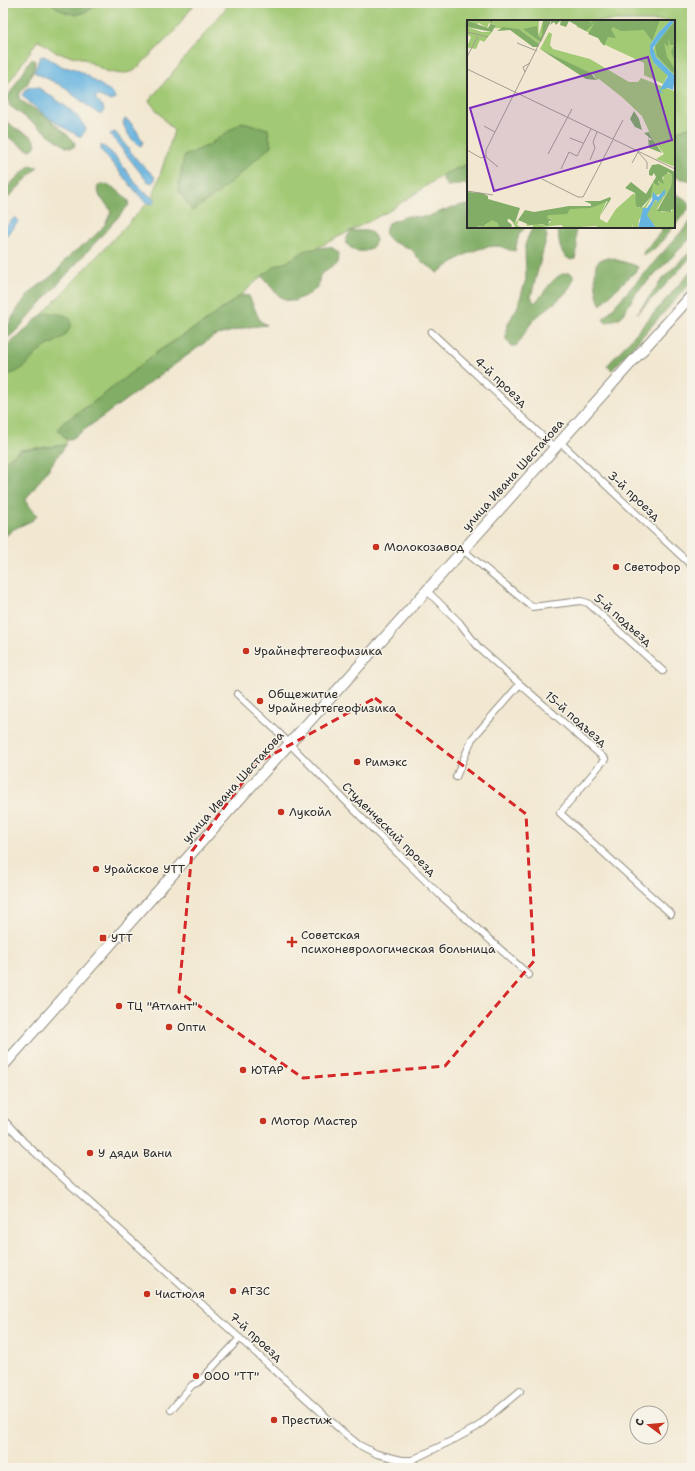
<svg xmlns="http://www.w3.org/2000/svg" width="695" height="1471" viewBox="0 0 695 1471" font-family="'Shantell Sans',sans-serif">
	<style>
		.green { fill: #a2c974; stroke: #667a50 }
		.forest { fill: #81ad66; stroke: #566c48 }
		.water { fill: #66b4e0; stroke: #487086 }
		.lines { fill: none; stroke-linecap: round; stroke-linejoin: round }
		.minor-casing { stroke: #8e8a7e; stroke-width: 8 }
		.primary-casing { stroke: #8e8a7e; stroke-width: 12 }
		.minor { stroke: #fff; stroke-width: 6 }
		.primary { stroke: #fff; stroke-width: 10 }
		.marked { fill: none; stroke: #d62828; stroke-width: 3; stroke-dasharray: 8 5; stroke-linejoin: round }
		.poi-dot { fill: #c8321e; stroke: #f7f3e8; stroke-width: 1.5 }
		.labels { text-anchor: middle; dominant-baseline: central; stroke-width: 3; stroke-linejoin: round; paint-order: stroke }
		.street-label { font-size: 12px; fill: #2b2b2b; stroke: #f7f3e8 }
		.poi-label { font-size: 12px; fill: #2b2b2b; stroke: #f7f3e8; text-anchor: start }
		.inset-road { fill: none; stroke: #a29c8f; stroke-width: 1 }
		.view { fill: #7b2cbf; fill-opacity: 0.15; stroke: #7b2cbf; stroke-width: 2 }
		.inset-edge { fill: none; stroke: #2b2b2b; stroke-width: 2 }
	</style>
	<rect width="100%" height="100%" fill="#f7f3e8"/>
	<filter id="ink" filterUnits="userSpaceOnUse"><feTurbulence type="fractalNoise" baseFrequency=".025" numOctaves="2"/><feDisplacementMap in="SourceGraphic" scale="8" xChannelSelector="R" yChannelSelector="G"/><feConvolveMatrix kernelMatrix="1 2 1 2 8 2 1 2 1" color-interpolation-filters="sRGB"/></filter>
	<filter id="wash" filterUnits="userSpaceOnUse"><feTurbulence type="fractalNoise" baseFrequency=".012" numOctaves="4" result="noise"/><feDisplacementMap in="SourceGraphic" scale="16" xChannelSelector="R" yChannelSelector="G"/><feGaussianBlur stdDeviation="0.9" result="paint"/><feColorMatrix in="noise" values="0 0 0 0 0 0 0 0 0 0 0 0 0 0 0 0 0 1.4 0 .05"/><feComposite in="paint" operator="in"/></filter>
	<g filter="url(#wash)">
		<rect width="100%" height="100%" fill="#f2e8d2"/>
		<path class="green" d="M3,3H195L173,33L134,71L121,74L106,71L82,58L57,53L38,40L3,91Z
			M230,3H692V126L674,132V21H468V170L444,174L389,211L262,276L241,295L206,321L157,352L101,397L63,423L58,429L67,440L66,445L20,450L3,463V356L153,197L174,131L149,101Z"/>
		<path class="forest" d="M54,3H97C84,19 68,16 53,5Z
			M31,59L35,60L34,68L28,83L20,93L19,97L20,100L47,117L72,139L75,143L74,147L70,148L66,147L10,106L7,98Z
			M3,121C12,123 10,125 16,129C25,135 31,132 36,144L34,148L30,150L26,149L4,134Z
			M242,122L268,129L271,146L217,194L192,211L178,189L184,156L207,146Z
			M692,126V181L674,177V132Z
			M468,164V185L464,184L447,186L443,179L444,174Z
			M29,166L38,167L3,203V191Z
			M100,184C111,183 122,194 129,201L128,206L15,332L9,337H4C6,326 21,302 29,294C37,285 49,280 57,271C62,266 65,259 71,254C86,243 107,230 111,210L100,197L97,188Z
			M674,193L685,199L690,207L674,226Z
			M462,205H468V227H526L519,234L515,251C508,251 504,246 497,246C474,246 455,261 437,273C431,266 427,266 421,261C417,258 415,252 411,249C399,243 378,242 388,223L408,216L426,217L445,210Z
			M692,220V237L637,292L621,317L606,323L603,319Z
			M558,227H575L577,247L575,259L571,260C558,254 559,240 558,227Z
			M661,227H673C667,235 653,254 643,255L644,251L662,231Z
			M540,228H544L547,236L532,292L531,296L534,303C546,294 553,271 571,273L574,276C570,297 547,306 534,320C528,326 523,336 518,344L515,346H511L506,339V330L509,322L518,306L526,279L525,245L528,237L532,229Z
			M351,231C361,231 373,228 376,240C372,255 354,254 346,243V239Z
			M327,247L333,248L339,253L338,263L320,275L318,286L311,293L294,301L285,300L277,294L262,276L275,266L287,262L306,250Z
			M692,250V256L655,296L637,313L664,277Z
			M605,258H610L634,265L638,267L636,271L611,294L601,305C596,300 593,270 597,263C599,260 602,259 605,258Z
			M692,270V281L612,370L607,366Z
			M241,295L249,296L260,321L267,325L248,327L214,336L73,438L67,440L58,429L63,423L101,397L157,352L206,321Z
			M49,313C57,314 76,314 70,327C69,330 66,335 63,337C56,342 48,345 41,350C33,356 27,366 18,371C14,373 8,375 3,374V350C8,344 12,341 18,337C28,328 35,317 49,313Z
			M66,445L25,501L37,515L33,520L14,529L3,538V463L20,450Z"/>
		<path class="water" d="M44,56L63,67L75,69L83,73L111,92L114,95L115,99L111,101L99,96L95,97L97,101L103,106L104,111L101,114L97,113L62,86L34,72L40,57Z
			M30,87H34L39,88C54,99 79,112 86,130L81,137C60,126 38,112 22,95L26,89Z
			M125,119C134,123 138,134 143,142L141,146C132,142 126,132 123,123Z
			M115,132L138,161L154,176L155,180L152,183L147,181L110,134Z
			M101,145C116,152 129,177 141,189C145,193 151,196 156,200L154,203L150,204L144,201L101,150Z
			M15,217L19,221L3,239V229Z"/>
	</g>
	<g filter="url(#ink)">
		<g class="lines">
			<defs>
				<path id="minor" d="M431,332L555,448
					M560,442L692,566
					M463,550L532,607L581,601L588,603L663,671
					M427,591L459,622L479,648L605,759L560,813L671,914
					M237,694L279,733L370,826L441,896L529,975
					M456,777L472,739L520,684
					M3,1119L24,1142L54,1170L343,1432L359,1445L377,1454L402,1460H412L455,1439L477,1427L520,1391
					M171,1410L192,1385L199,1382L240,1338
					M402,1460L407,1468"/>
				<path id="primary" d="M3,1066L228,812L692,295"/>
			</defs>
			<use href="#minor" class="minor-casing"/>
			<use href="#primary" class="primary-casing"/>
			<use href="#minor" class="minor"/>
			<use href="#primary" class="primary"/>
		</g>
	</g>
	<path class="marked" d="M375,698L526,814L534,961L445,1066L303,1078L179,992L192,851L257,763Z"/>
	<g class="poi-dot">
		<circle cx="376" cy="547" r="4"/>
		<circle cx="616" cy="567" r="4"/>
		<circle cx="246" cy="651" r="4"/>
		<circle cx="260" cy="701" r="4"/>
		<circle cx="357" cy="762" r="4"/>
		<circle cx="281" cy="812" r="4"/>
		<circle cx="96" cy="869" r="4"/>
		<rect x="99" y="934" width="8" height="8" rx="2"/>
		<path d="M290 936h4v4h4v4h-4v4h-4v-4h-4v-4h4z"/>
		<circle cx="119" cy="1006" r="4"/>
		<circle cx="169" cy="1027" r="4"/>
		<circle cx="243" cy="1070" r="4"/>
		<circle cx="263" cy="1121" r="4"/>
		<circle cx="90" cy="1153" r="4"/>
		<circle cx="233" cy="1291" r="4"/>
		<circle cx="147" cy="1294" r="4"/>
		<circle cx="196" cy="1376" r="4"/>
		<circle cx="274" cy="1420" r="4"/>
	</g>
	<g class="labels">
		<g class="street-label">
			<text transform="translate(501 382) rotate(43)">4-й проезд</text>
			<text transform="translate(513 475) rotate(-48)">улица Ивана Шестакова</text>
			<text transform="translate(634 496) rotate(43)">3-й проезд</text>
			<text transform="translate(623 620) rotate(41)">5-й подъезд</text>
			<text transform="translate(576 719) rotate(41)">15-й подъезд</text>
			<text transform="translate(233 787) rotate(-48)">улица Ивана Шестакова</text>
			<text transform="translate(389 829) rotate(45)">Студенческий проезд</text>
			<text transform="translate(256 1337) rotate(42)">7-й проезд</text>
		</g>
		<g class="poi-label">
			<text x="384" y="547">Молокозавод</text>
			<text x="624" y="567">Светофор</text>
			<text x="254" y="651">Урайнефтегеофизика</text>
			<text x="268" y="694">Общежитие<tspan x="268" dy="14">Урайнефтегеофизика</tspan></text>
			<text x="365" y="762">Римэкс</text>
			<text x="289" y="812">Лукойл</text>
			<text x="104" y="869">Урайское УТТ</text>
			<text x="301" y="935">Советская<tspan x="301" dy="14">психоневрологическая больница</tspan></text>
			<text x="111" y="938">УТТ</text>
			<text x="127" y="1006">ТЦ "Атлант"</text>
			<text x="177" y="1027">Опти</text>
			<text x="251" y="1070">ЮТАР</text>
			<text x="271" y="1121">Мотор Мастер</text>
			<text x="98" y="1153">У дяди Вани</text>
			<text x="241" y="1291">АГЗС</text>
			<text x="155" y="1294">Чистюля</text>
			<text x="204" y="1376">ООО "ТТ"</text>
			<text x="282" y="1420">Престиж</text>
		</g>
	</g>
	<g transform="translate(467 20)">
		<rect width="208" height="208" fill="#f2e8d2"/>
		<path d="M72,0L71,17L76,1L84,0L72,24L52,9L27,8L29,5L22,3L20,8L12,3L8,5L0,1ZM109,0H204L192,12L183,25L187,43L201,55L196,64L177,55V43L134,23L131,17L110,7ZM208,0V56L189,37L186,30L194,16ZM0,7L15,12H25L17,22L13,20L9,29L3,28L0,27L4,17L0,14ZM82,12L85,14L83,25L86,29L123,39L162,62H171L174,58L207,71L208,147L189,139L197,134L186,120L175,96L156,78L132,59L129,60L127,55L73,29ZM199,152L205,155L204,166L190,189L195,192H204L208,187V208H189L179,195L188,180L191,181L185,188L196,176L198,169L196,173L185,177L172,200L171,208H166L165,204V208H132L129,206L98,208L94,205L65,208L66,205L60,206L59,202L52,199L50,205L55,208H49L43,198L40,201L45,206L43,208H8L19,205L34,190L48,203L52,199L58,202L62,203L80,205L86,199L79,198V195L102,188H124L140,180L133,196V199L140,203L149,189L167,173L172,188L177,187L184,177L185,164L195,161Z" fill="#a2c974"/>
		<path d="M22,0H26L24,4L29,5L25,12L0,7L1,1L21,8L24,3ZM84,0L74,22L56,9L70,6L72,18L75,16L76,1ZM85,0H122L124,3L121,5L124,4L125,0H193L185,21L177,10L154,11L146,7L144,9L149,18L141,17L137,26L131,18L121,14L128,2L119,11L102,1L99,7L93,5L94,0L89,5L87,2L83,5ZM208,1V41L204,32L207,25H203L202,18L201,27L197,23L200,37L208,49L206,53L190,36L188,26ZM36,7L52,9L72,24L71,27H66L43,10L30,11ZM73,29L124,53L129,60L119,59ZM167,91L172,99L175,110L168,107L163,99ZM182,112L186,120L195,133L182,128L181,117L182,120H185L177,113ZM192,144L208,152V189L204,190V192L190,191L204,166L205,155L201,152L195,158L197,164L191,161L192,166L186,163L184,177L174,188L169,186L168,173L158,168L164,162L179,174L189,157L187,153L185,156L182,155V151L185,145ZM0,172L15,173L21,176V179L53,188L48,203L41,198L40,201L45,205L43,208H32L31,203L25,200L17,206L0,208ZM143,177L144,179L133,196L141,181L124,188L103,189L100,194L81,195L80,198L87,200L82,201L81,206L75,204L63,205L51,200L58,190L67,192L102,186H124V184L117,181H133Z" fill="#81ad66"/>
		<path d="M204,0H208L186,28L189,37L208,56L206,70L201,68L193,70L197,74L190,71L187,69L192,71L201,56L187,43L183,34V25L192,12ZM198,169V174L185,189L191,181L188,180L180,195L189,208H171L176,188H180L185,181L186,172L191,177Z" fill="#66b4e0"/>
		<path class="inset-road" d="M0,12L21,17M50,23L70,31M0,37L11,16M0,49L208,149M58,52L56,47L63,43M17,106L28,112M103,118L116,123M146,119L156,100M0,130L14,138L19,136M171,132L180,142V149M81,134L105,89M123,140L128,128L126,122L130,112M165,143L171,132M31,147L19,137V130L84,0M94,149L102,132L110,136L124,109M75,159L111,177H116L146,120M0,171L26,175"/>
		<path class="view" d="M181,37L205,120L27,171L3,88Z"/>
		<rect width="208" height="208" class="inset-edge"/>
	</g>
	<rect width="695" height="1471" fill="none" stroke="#f7f3e8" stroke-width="16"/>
	<g transform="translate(649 1425) rotate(286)"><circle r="19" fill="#f7f3e8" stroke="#a5a39c"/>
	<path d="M0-3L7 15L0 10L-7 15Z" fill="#c8321e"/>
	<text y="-6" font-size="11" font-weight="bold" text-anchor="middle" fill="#2b2b2b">С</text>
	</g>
</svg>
